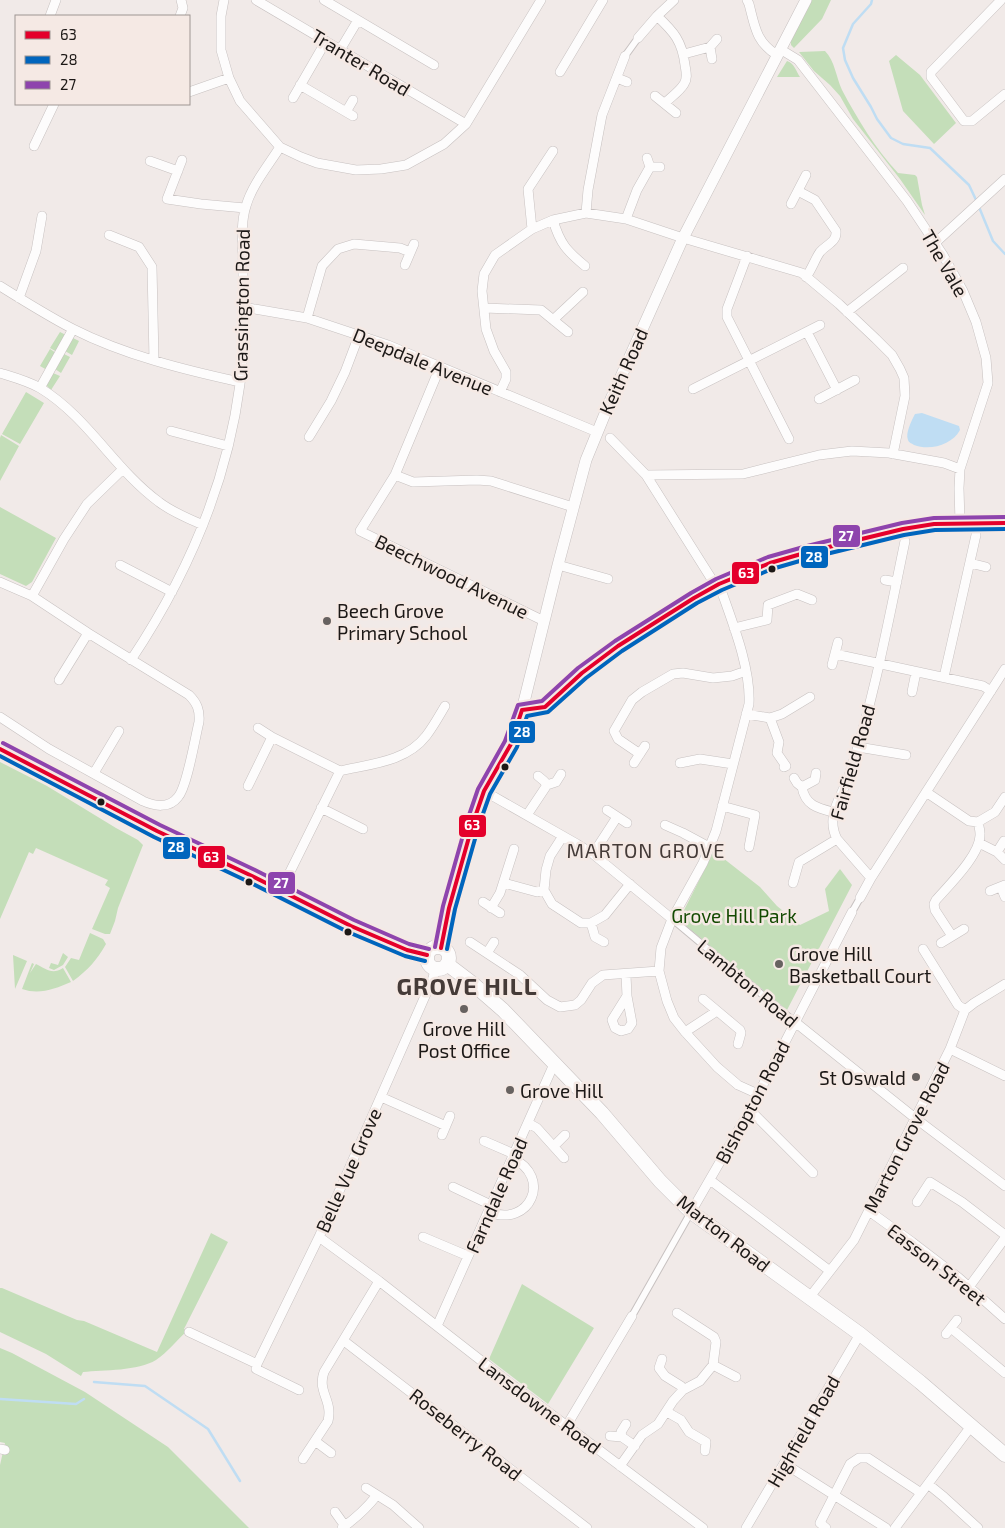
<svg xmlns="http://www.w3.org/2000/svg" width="1005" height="1528" viewBox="0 0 1005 1528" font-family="'Exo 2',sans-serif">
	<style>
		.green { fill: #c4deb9 }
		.water { fill: #bfddf3 }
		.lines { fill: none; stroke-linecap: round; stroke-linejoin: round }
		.stream { stroke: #bfddf3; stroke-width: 2.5 }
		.pedestrian-casing { stroke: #c7c1c0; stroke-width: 8 }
		.minor-casing { stroke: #c7c1c0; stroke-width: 10 }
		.tertiary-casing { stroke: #c7c1c0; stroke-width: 12 }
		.primary-casing { stroke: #c7c1c0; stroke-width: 15 }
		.pedestrian { stroke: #fdfcfc; stroke-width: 6 }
		.minor { stroke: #fdfcfc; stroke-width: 9 }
		.tertiary { stroke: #fdfcfc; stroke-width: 11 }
		.primary { stroke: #fdfcfc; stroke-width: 14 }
		.bus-1-casing { stroke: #f5e9e4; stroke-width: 8 }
		.bus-2-casing { stroke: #f5e9e4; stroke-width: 8 }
		.bus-3-casing { stroke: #f5e9e4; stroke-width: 8 }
		.bus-1 { stroke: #e4002b; stroke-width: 4 }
		.bus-2 { stroke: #0065bd; stroke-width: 4 }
		.bus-3 { stroke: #8e44ad; stroke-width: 4 }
		.bus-dot { fill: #1c1816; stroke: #f5e9e4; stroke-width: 2 }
		.poi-dot { fill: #676260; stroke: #f5e9e4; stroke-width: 2 }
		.labels { text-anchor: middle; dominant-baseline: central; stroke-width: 5; stroke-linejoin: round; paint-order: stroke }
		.street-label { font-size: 19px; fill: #1c1816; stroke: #f5e9e4 }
		.poi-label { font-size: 19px; fill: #1c1816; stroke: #f5e9e4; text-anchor: start }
		.park-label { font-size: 19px; fill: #144a02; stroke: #f5e9e4 }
		.neighbourhood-label { font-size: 20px; letter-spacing: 1px; fill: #453b38; stroke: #f5e9e4 }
		.district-label { font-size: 24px; font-weight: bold; letter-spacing: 1px; fill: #453b38; stroke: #f5e9e4 }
		.line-badge { stroke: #f5e9e4; stroke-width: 2 }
		.badge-label { font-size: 14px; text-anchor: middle; font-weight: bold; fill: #fff }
	</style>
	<rect width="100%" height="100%" fill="#f1eae8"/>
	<path class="green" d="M810,0H831L822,19L794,48L791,45V38Z
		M825,51C835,61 836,77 842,90C858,120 875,148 898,173L915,175L917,177L922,205L925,215L900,179L853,119L840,96L830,85L814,71L799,52Z
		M896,55L920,75L956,123L934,144L903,111L889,61Z
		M787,61C794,63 796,71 800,77H777Z
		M60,332L66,335L57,352L50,348Z
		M73,338L79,341L72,355L65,351Z
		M50,349L56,353L47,370L40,366Z
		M64,354L70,357L61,373L55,369Z
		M53,373L60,376L51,390L46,385Z
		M26,392L44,403L20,444L2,434Z
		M1,435L19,446L0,481V438Z
		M0,507L56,538L32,582L26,586L0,574Z
		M0,762L47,786L116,828L138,840L143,845L118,908L115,921L110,934H105L92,929L110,888L105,885L108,880L36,848L33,854L29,852L0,919Z
		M714,851L760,887L777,906L800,925L829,911L825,889L840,869L852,885L787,1010L679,920Z
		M90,933L103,939L106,944C97,960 88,970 73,981L65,967L71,958L79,960Z
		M63,953L68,957L63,965L54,970L49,968L51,963L58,965Z
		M13,955L27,961L15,989Z
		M32,963L34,964L30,973L36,964C46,969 52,975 63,968L71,982C55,989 39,995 22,989Z
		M211,1233L228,1242L184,1329L187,1331C177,1340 167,1353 156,1360C138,1371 104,1370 83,1372L81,1376L46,1354L0,1332V1288H2L77,1320L84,1321L157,1352Z
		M522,1284L594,1328L548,1404L489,1359Z
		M0,1348L12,1353L85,1392L168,1447L249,1528H0V1465L5,1443L0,1442Z"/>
	<path class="water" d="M922,413L959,426L960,430C952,445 930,451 914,445C911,443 909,443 908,440C905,433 912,420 915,414Z"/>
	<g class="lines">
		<path class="stream" d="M872,0L871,4L853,24L843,48L845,60L853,78L871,107L877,119L891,138L903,144L930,148L969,185L977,202
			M979,207L993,241L1005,254
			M94,1382L145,1386L208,1429L240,1481
			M0,1399L76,1404L84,1399"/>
		<defs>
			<path id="pedestrian" d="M625,56L638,38
				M852,912L860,898
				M672,919L795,1022
				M632,1316L691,1212"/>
			<path id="minor" d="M224,0L221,16V50L229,78L240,101L280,147L301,157L317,163L356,170L381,169L406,165L444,144L466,124L541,0
				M256,0L466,124
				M324,0L434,65
				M747,0L749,4C755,27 756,42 777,55
				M1001,0L931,72V77L964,121H972L1005,94
				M50,16L56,0
				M180,16L183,8L181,0
				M657,16C674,32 682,41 685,65C686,72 688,78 684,84C680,91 671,97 665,103
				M638,38L657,16L674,0
				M780,49L798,60L907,201L943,255L963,291L976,322L986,358L988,383L960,469L959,488L960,523
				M340,50L358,20
				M684,54L710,47
				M712,59L710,47L717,39
				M560,72L603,0
				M617,78L627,82
				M300,85L353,116
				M189,92L229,78
				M655,96L676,113
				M293,98L326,41
				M346,112L353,100
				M34,146L54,104
				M182,160L167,199L201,204L245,208
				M150,161L178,171
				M650,167H660
				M798,191L815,200L836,231C837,242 827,244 820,252C815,259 812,269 806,277
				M791,204L806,175
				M586,213L588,190L602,115L625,56
				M626,219L637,190L650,167L647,158
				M553,220C560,244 567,251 585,266
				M532,229L528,189L553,151
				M109,235L139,247L152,267L154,360
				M935,243L1005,179
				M747,256L727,309V317L789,439
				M405,265L414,244
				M0,286C24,301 48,316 73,329C124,355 185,370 240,382
				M19,298L36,251L42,216
				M243,307L307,318L388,345L597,432
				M484,308L541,310L568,332
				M847,312L903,268
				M307,318L322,266L338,249L354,244L400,248L410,252
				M553,320L583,292
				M807,332L837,390
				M440,367L395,475L360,531L544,621
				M0,373C13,377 28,381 40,388C88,417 114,469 159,502C172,512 189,519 203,525
				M40,388L73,329
				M693,389L820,325
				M500,392L506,379V372L494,351L486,329L482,291L484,274L495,255L532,229L553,220L586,213L626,219L683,238L802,273L839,304L876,339L892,355L900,369L904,378L905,396L893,454
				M819,399L855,380
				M171,431L228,446
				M309,437L331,401L345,372L359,335
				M610,438L646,475L716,586
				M395,475L413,482L477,480L491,481L573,507
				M646,475L743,474L819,455L852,451L889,453L944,463L960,469
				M970,563L986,567
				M120,565L172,592
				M558,565L608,579
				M885,580L897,582
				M0,582L32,596L88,633L189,695C197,703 200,710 199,722C195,738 187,787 178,797C169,809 154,806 143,801L49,749L0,717
				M719,584C731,619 751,667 749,704L716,831L703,863L672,919L661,948L659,971L667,1001L674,1018L685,1032L717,1067L738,1085L758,1094
				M32,596L64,539L87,504L123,469
				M734,628L767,620L768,605L797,594L812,600
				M835,654L983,686L991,691
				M131,660C187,576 227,484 240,384C245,345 243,305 243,266C243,246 240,225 246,206C252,185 268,166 280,147
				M832,665L838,642
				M944,677L976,535
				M59,680L88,633
				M912,692L916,672
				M746,714L770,718L779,742L777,753L786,766L784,767
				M770,718L782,714L810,697
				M258,728L272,737L340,771
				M858,747L906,755
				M640,754L618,739L614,731L632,700L642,692L673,674L683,673L713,678L732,676L746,671
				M634,763L645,746
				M680,763L700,759L733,764
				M94,773L119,731
				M538,776L544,781L547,785
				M794,778L797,783L802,787C805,805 817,808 833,812
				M248,786L272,737
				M802,787L815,780L816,773
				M484,791L577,844L593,854L672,919
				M926,792L969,821L978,822L995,812L1005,797
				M722,806L755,815L749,847
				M321,808L363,829
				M607,810L627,823
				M527,815L547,785L556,782L561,774
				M665,825L683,833L709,847
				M563,836L550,856L546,870L544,890L552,904L581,923H591L605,915L630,884
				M979,843L997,852L1005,860
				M997,852L1004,841
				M593,854L617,817
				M871,878L837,839C825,815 842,797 849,775C874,700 889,618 905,541
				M504,883L537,892L544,890
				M793,883L799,862L837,839
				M1001,887L1005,897
				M281,890L340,771C370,764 406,762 426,736C433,727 439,716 445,706
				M990,891L1005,885
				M860,898L871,878L1005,669
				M483,902L500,913
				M491,908L500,893L514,849
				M591,923L595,937L604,942
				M952,936L935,910L934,904L936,900C949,885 981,854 980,834C980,830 979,826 978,822
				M470,942L520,975L547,1000L560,1007L575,1005L581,1000L592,983L603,975L659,971
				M941,943L964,929
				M923,949L958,1005L965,1010
				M487,953L494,942
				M626,975L627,996L632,1023L628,1029L621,1031L615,1028L612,1020L627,996
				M703,999L740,1030L741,1033L738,1044
				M795,1022L915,1118L1005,1186
				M685,1032L717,1011
				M950,1049L1005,1076
				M381,1097L446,1126
				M750,1110L813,1173
				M528,1123L537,1128L564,1158
				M442,1135L450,1116
				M484,1141L514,1154
				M554,1146L565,1135
				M710,1180L830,1271
				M453,1187L491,1205
				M917,1202L930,1182L962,1202L1005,1235
				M869,1211L912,1242L959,1278L1005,1319
				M489,1212C530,1228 553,1177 512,1158
				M691,1212L750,1110L852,912
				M319,1237L379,1281L515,1387L703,1528
				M423,1237L468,1256
				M969,1287L1005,1238
				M809,1298L854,1240L950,1049L965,1010L974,1003L1005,984
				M437,1326L554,1064
				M951,1328L1005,1373
				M189,1332L257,1364
				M946,1334L957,1320
				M344,1341L587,1528
				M662,1359L659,1368L665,1376L681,1386L683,1390
				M713,1365L736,1377
				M299,1390L256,1369L257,1364L319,1237L433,978L435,969
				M667,1412L681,1420L689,1432L706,1442L705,1451
				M567,1425L632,1316
				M610,1436L622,1437L635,1446
				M622,1437L621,1432L626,1424
				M315,1441L331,1453
				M0,1449L5,1450
				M303,1459L328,1421C333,1400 317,1392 324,1372L379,1281
				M785,1464L886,1528
				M620,1466L642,1435L658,1424L673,1401L683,1390L700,1381L713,1365L716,1342L714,1337L677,1313
				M928,1484L944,1497L978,1528
				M366,1488L393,1505L419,1528
				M335,1512L345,1526
				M342,1528C356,1518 367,1508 377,1495
				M746,1528L860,1334
				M826,1528L820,1523L850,1464L859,1458H868L921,1493
				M895,1528L972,1425"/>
			<path id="tertiary" d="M522,710L545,707L582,673L618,646L694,598L719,584L747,572L770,563L808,552L903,529L934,524L960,523H1005
				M441,948L449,908L473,823L484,791L511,744L522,710L558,565L586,460L611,399L683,238L806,0"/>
			<path id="primary" d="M0,749L157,831L252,876L351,926L407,950L427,955
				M427 958a11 11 0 1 1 22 0a11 11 0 1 1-22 0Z
				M447,964L472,983L503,1010L602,1113L660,1181L691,1212L860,1334L920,1382L1005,1455"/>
		</defs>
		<use href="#pedestrian" class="pedestrian-casing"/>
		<use href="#minor" class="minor-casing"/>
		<use href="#tertiary" class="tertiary-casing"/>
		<use href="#primary" class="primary-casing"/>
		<use href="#pedestrian" class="pedestrian"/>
		<use href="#minor" class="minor"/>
		<use href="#tertiary" class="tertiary"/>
		<use href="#primary" class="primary"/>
		<defs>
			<path id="bus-1" d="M522,710L545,707L582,673L618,646L694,598L719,584L770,563L808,552L903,529L934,524L1005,523
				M0,749L157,831L252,876L351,926L407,950L427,955
				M441,948L449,908L473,823L484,791L511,744L522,710"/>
			<path id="bus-2" d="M0,756L154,837L249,882L348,932L405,956L425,961
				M447,949L455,909L479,825L490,794L517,747L527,716L548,712L586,678L622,651L697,603L722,590L772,569L810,558L904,535L935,530L1005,529"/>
			<path id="bus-3" d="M3,743L160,825L255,870L354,920L409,944L429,949
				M435,947L443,906L467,821L478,789L505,741L518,705L542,701L578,668L615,641L691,593L716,579L768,557L807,546L902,523L934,518L1005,517"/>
		</defs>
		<use href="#bus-1" class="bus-1-casing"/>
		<use href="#bus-2" class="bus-2-casing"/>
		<use href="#bus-3" class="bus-3-casing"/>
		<use href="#bus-1" class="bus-1"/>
		<use href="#bus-2" class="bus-2"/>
		<use href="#bus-3" class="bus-3"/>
	</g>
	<g class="bus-dot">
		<circle cx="772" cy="569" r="4.5"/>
		<circle cx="505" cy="767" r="4.5"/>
		<circle cx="101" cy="802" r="4.5"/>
		<circle cx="249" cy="882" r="4.5"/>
		<circle cx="348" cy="932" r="4.5"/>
	</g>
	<g class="poi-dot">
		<circle cx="327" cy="621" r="5"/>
		<circle cx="779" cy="964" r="5"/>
		<circle cx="464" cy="1009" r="5"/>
		<circle cx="916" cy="1077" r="5"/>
		<circle cx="510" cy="1090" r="5"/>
	</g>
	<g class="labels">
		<g class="street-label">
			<text transform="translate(361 62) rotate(31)">Tranter Road</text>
			<text transform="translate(945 263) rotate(60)">The Vale</text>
			<text transform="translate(241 305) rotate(-89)">Grassington Road</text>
			<text transform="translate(423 361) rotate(22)">Deepdale Avenue</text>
			<text transform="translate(623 371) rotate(-66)">Keith Road</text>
			<text transform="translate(452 576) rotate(26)">Beechwood Avenue</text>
			<text transform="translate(852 762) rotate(-74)">Fairfield Road</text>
			<text transform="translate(748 983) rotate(40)">Lambton Road</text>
			<text transform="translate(752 1102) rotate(-62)">Bishopton Road</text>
			<text transform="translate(906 1137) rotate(-63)">Marton Grove Road</text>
			<text transform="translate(348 1170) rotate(-66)">Belle Vue Grove</text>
			<text transform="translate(496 1195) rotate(-66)">Farndale Road</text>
			<text transform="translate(724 1233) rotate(38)">Marton Road</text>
			<text transform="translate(937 1264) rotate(38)">Easson Street</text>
			<text transform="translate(540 1405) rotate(37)">Lansdowne Road</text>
			<text transform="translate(803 1431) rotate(-60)">Highfield Road</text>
			<text transform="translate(466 1434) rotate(38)">Roseberry Road</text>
		</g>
		<g class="poi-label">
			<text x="337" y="610">Beech Grove<tspan x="337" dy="22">Primary School</tspan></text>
			<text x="789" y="953">Grove Hill<tspan x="789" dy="22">Basketball Court</tspan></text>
			<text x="464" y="1028" text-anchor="middle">Grove Hill<tspan x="464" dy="22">Post Office</tspan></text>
			<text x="906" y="1077" text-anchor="end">St Oswald</text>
			<text x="520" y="1090">Grove Hill</text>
		</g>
		<g class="park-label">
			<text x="734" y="915">Grove Hill Park</text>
		</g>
		<g class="neighbourhood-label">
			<text x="646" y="850">MARTON GROVE</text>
		</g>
		<g class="district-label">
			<text x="467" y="985">GROVE HILL</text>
		</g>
	</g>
	<g class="line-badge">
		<rect x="832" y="524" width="29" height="24" rx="5" fill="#8e44ad"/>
		<rect x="800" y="545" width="29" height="24" rx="5" fill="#0065bd"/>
		<rect x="731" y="561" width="29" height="24" rx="5" fill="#e4002b"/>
		<rect x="508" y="720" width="28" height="24" rx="5" fill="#0065bd"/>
		<rect x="458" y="814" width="29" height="24" rx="5" fill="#e4002b"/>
		<rect x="162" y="836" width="29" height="24" rx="5" fill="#0065bd"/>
		<rect x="197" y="845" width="29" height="24" rx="5" fill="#e4002b"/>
		<rect x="267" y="871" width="29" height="24" rx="5" fill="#8e44ad"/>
	</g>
	<g class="badge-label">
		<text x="846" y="541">27</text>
		<text x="814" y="562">28</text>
		<text x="746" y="578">63</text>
		<text x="522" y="737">28</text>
		<text x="472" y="830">63</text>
		<text x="176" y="852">28</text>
		<text x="211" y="862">63</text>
		<text x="281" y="888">27</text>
	</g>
	<rect x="15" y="15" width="175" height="90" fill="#f5e9e4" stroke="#9e9592"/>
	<rect x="25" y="31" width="25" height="8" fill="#e4002b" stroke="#9e9592"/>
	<text x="60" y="40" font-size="15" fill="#1c1816">63</text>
	<rect x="25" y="56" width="25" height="8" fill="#0065bd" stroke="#9e9592"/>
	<text x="60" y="65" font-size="15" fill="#1c1816">28</text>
	<rect x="25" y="81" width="25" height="8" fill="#8e44ad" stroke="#9e9592"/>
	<text x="60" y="90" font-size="15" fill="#1c1816">27</text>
</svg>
